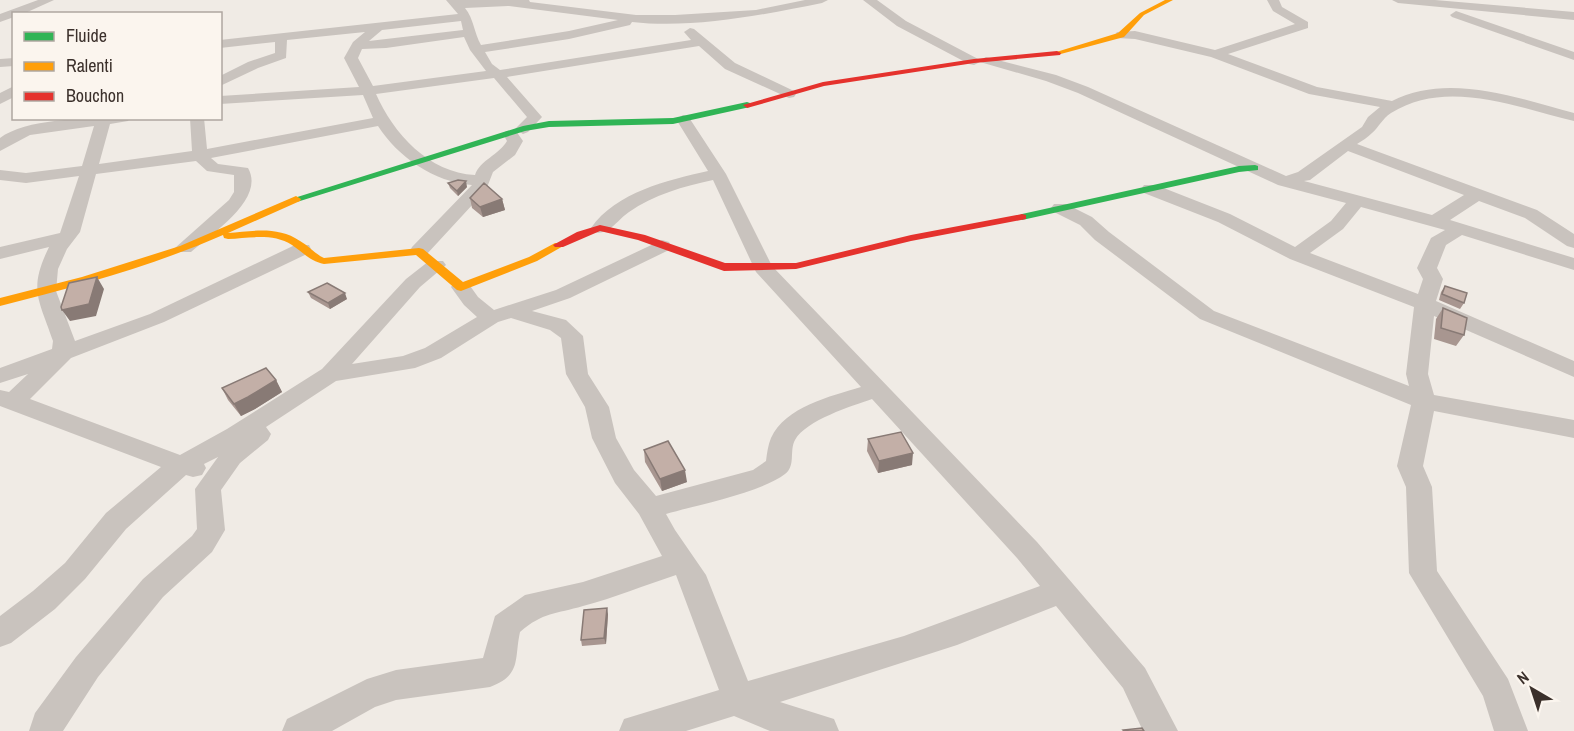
<svg xmlns="http://www.w3.org/2000/svg" width="1574" height="731" viewBox="0 0 1574 731" font-family="'Archivo Narrow',sans-serif">
	<style>
		.lines { fill: none; stroke-linecap: round; stroke-linejoin: round }
		.street { fill: #c9c3be; fill-rule: evenodd }
		.fast { fill: #30b455; fill-rule: evenodd }
		.slow { fill: #ff9f0a; fill-rule: evenodd }
		.jam { fill: #e5322d; fill-rule: evenodd }
		.wall { fill: #a89690 }
		.shaded-wall { fill: #887a75 }
		.building { fill: #c3afa7; stroke: #887a75; stroke-width: 1.5 }
	</style>
	<rect width="100%" height="100%" fill="#f0ebe5"/>
	<g class="lines">
		<path class="street" d="M38,0H54L23,14H14V17L0,22V14Z
			M446,0H529L530,2L636,15H675L756,10L805,0H828L822,3C763,15 692,29 632,22L630,25L569,39L485,52L492,64L500,70L691,40L684,32L690,28L694,29L735,63L794,91L796,94L794,97L789,98L725,69L699,46L507,77L542,117L528,132L523,134L515,129L527,117L494,78L376,94C393,133 429,173 475,175C480,160 499,155 507,141L503,134L506,131H516L523,141L515,155L493,172L486,190L426,255H412L410,251L412,247L472,185C434,182 398,157 378,126L211,158L218,164L248,168C266,199 211,234 191,252H177L175,248L229,200L234,192V175L207,171L196,161L96,174L80,232L67,249L58,269L56,291L75,341L150,314L295,245H309L311,249L309,253L164,322L71,358L30,399L180,455L227,429L322,369L406,279L429,261H443L446,265L420,287L352,364L403,356L425,348L477,317L464,305L451,287L454,283H468L478,297L494,310L556,290L662,240L669,242L671,246L669,250L570,298L532,311L566,320L583,336L588,374L609,407L616,438L634,470L656,496L753,470L766,461C767,453 768,445 771,438C785,407 831,396 861,387L756,272L713,180C684,186 653,195 629,212C617,220 609,236 594,232L591,228C616,192 668,180 708,171L676,119L683,115L688,116L726,174L772,266L1037,542L1145,668L1178,731H1143L1123,688L1056,606L957,645L780,702L834,719L839,731H770L734,716L686,731H619L624,719L719,690L676,575C645,585 614,598 583,606C556,614 543,612 520,632C514,659 522,675 490,687L396,700L375,707L332,731H282L287,719L367,679L396,670L483,658L495,616L525,595L583,582L662,556L639,514L615,483L592,438L585,407L566,374L561,338L550,330L511,318L498,322L441,358L415,368L336,381L266,427L271,434L268,440L240,463L221,490L225,530L212,552L163,597L98,677L63,731H29L35,713L76,657L143,579L192,536L197,529L195,489L218,457L204,464L206,468L202,475L193,477L186,475L126,529L85,579L55,609L11,643L0,647V616L33,591L65,563L106,513L161,467L0,406V390L9,392L28,374L0,383V368L52,349L53,341C39,299 28,290 49,247L0,259V247L60,233L79,176L26,183L0,180V170L26,173L82,166L94,126L30,135L0,151V138C28,117 95,118 130,118L128,121L110,124L99,164L192,151L190,118H204L207,149L373,118L363,95L220,104V96L359,87L344,58L353,42L365,32L287,40L286,58L258,68L220,86V76L248,62L275,53V42L220,48V40L458,14ZM508,6H509L618,20L569,31L481,45C474,33 474,19 465,8ZM461,21L463,30L369,41L382,30ZM464,37L470,50L486,71L373,86L358,58L362,49L386,48ZM872,399L1017,558L1040,586L904,636L748,681L706,575L675,530L666,514C697,505 762,492 785,474C796,466 789,451 795,440C806,420 852,406 872,399Z
			M863,0H877L906,21L980,60L986,57L1056,75L1088,87L1286,176L1298,172L1362,127L1368,117L1380,107L1309,94L1211,57L1135,39L1117,38L1115,35L1117,32L1135,31L1215,50L1295,24L1273,11L1267,0H1279L1282,7L1308,22V28L1228,54L1317,87L1392,101C1448,72 1517,98 1574,113V121C1516,107 1446,78 1391,113C1382,119 1379,127 1372,133C1368,137 1362,141 1357,144L1537,210L1574,234V248L1567,246L1525,218L1479,201L1450,220L1574,258V270L1462,235L1446,245L1437,268L1443,279L1436,301L1574,361V377L1434,316L1428,374L1434,395L1574,420V438L1434,411L1423,466L1432,487L1437,571L1508,679L1528,731H1494L1483,696L1409,573L1406,487L1397,466L1411,405L1200,319L1095,240L1080,225L1054,212L1051,208L1054,204H1066L1092,217L1109,232L1214,311L1409,386L1406,374L1414,307L1290,259L1218,222L1144,193L1141,189L1144,185H1156L1230,214L1295,247L1331,221L1346,203L1278,185L1078,93L1046,81L980,62L974,65L969,64L897,26ZM1348,151L1464,195L1432,215L1304,181L1310,180ZM1361,207L1445,230L1431,238L1417,268L1423,279L1418,294L1310,253L1343,229Z
			M1392,0H1435L1574,12V20L1398,3Z
			M1456,11L1574,52V60L1452,17L1450,15Z
			M14,58V66L0,67V59Z
			M14,86V97L0,104V93Z"/>
		<path class="fast" d="M747,102L750,103V107L673,124L549,127L525,131L300,201L296,202L291,199L523,126L549,121L673,118Z
			M1255,165L1258,166V170L1239,172L1022,220L1017,217L1022,214L1239,166Z"/>
		<path class="slow" d="M1165,0H1173L1144,15L1124,37L1057,55L1053,53L1118,33L1140,13Z
			M296,196L301,199L300,201L228,233C253,231 278,226 300,241C309,246 315,254 324,258L419,248L423,249L463,282L529,257L555,243H563L565,245L537,261L461,291L457,290L416,255L324,264C310,261 304,253 292,245C273,233 250,238 228,239L224,238L223,235C152,266 76,287 0,306V298L82,277L180,246Z"/>
		<path class="jam" d="M1057,51L1061,53L1060,55L974,63L824,86L747,108L743,105L823,82L974,59Z
			M1022,214L1026,215V219L911,241L796,269L724,271L638,240L600,231L563,247H555L553,245L577,232L600,225L645,235L725,263H796L911,235Z"/>
	</g>
	<path class="wall" d="M448,183L467,187L458,196L450,188Z
		M470,198L502,199L505,210L483,217L472,208Z
		M1445,286L1464,303L1460,309L1439,300L1441,292Z
		M308,292L347,299L330,309L311,298Z
		M1443,308L1464,335L1456,346L1434,339L1436,319Z
		M276,380L282,392L255,409L241,416L228,400L222,388Z
		M868,439L912,465L878,473L867,451Z
		M644,450L687,482L662,491L645,462Z
		M608,614L606,644L582,646L581,640Z"/>
	<path class="shaded-wall" d="M466,181L467,187L458,196L457,191Z
		M502,199L505,210L483,217L480,207Z
		M97,277L104,289L96,316L70,321L62,310Z
		M345,293L347,299L330,309L328,303Z
		M276,380L282,392L255,409L241,416L234,404Z
		M913,453L912,465L878,473L879,461Z
		M685,470L687,482L662,491L660,479Z
		M607,608L608,614L606,644L604,638Z"/>
	<path class="building" d="M458,180L466,181L457,191L448,183Z
		M484,183L502,199L480,207L470,198Z
		M97,277L89,304L62,310L61,307L69,283Z
		M327,283L345,293L328,303L308,292Z
		M1445,286L1467,293L1464,303L1442,294Z
		M1443,308L1467,318L1464,335L1441,328Z
		M266,368L276,380L248,397L234,404L222,388Z
		M901,432L913,453L879,461L868,439Z
		M668,441L685,470L660,479L644,450Z
		M607,608L604,638L581,640L584,610Z
		M1142,728L1144,731H1124L1123,730Z"/>
	<rect x="12" y="12" width="210" height="108" fill="#fbf5ee" stroke="#aea6a0" stroke-width="1.5"/>
	<rect x="24" y="32" width="30" height="9" fill="#30b455" stroke="#aea6a0" stroke-width="1.5"/>
	<text x="66" y="42" font-size="18" fill="#3b302b">Fluide</text>
	<rect x="24" y="62" width="30" height="9" fill="#ff9f0a" stroke="#aea6a0" stroke-width="1.5"/>
	<text x="66" y="72" font-size="18" fill="#3b302b">Ralenti</text>
	<rect x="24" y="92" width="30" height="9" fill="#e5322d" stroke="#aea6a0" stroke-width="1.5"/>
	<text x="66" y="102" font-size="18" fill="#3b302b">Bouchon</text>
	<g transform="translate(1532 689) rotate(321)" stroke="#fbf5ee" stroke-width="4.5" paint-order="stroke">
	<path d="M0-4.5L10 22L0 15L-10 22Z" fill="#3b302b"/>
	<text y="-9" font-size="16" font-weight="bold" text-anchor="middle" fill="#3b302b">N</text>
	</g>
</svg>
